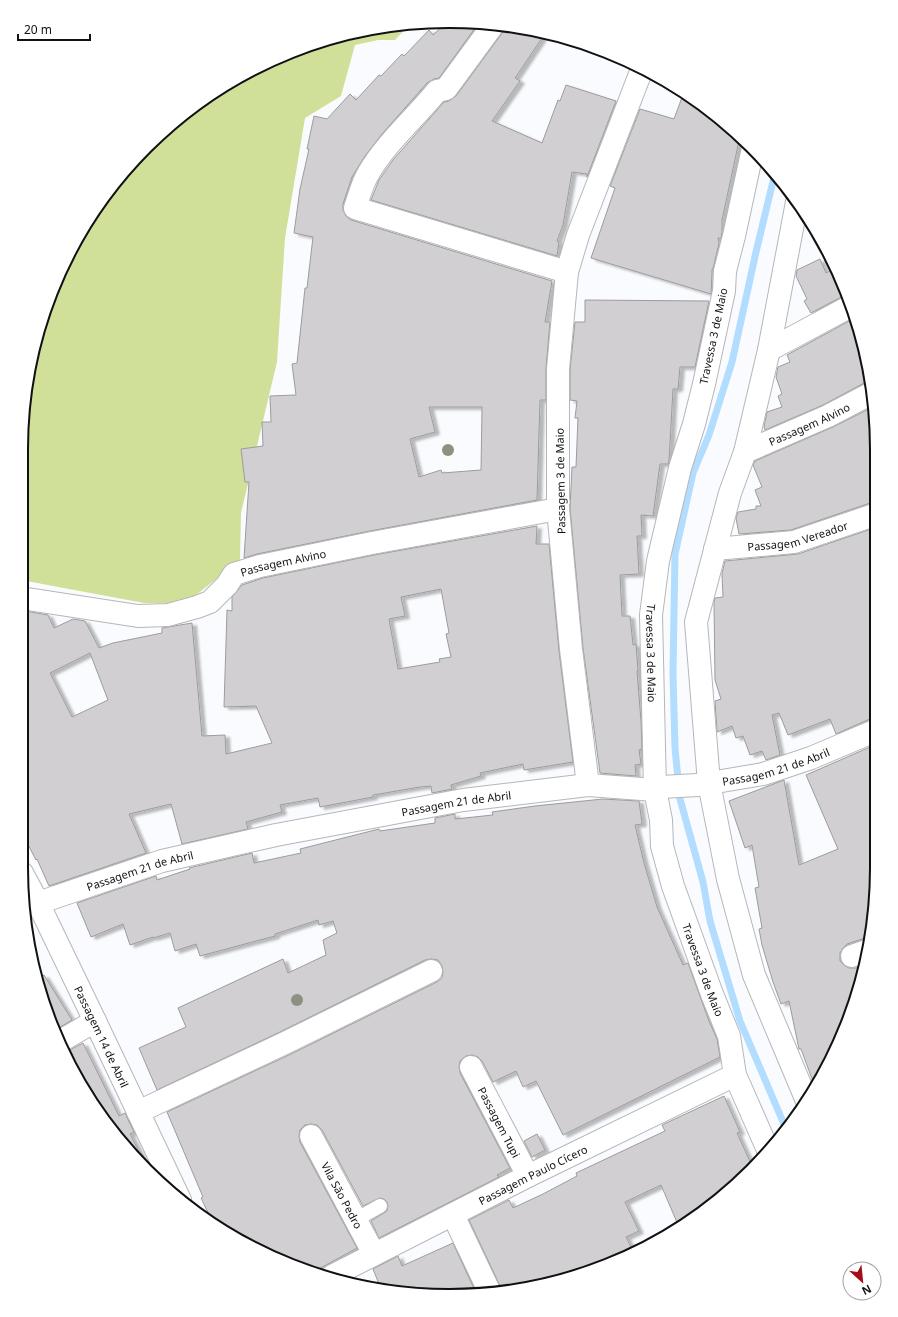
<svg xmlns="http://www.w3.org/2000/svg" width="898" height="1317" viewBox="0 0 898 1317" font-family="'Noto Sans',sans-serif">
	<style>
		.green { fill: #d0e099 }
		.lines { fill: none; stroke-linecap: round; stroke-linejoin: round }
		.stream { stroke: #b2ddfe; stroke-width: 7 }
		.building { fill: #d1cfd2; stroke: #9c9b9d; fill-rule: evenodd; filter: url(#shadow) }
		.lane-casing { stroke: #b4b7b9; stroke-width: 16 }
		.street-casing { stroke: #b4b7b9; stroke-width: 24 }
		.lane { stroke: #fff; stroke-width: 14 }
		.street { stroke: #fff; stroke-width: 22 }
		.tree { fill: #8d9180 }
		.labels { text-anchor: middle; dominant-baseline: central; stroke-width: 4; stroke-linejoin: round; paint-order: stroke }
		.street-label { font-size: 11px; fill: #101112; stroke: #fff }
		.rim { fill: none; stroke: #101112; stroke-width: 2 }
	</style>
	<defs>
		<filter id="shadow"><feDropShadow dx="4.5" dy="2.5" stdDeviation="1" flood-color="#0004"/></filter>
	</defs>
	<rect width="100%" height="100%" fill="#f9fbfe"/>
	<path class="green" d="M409,25L395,40H378L355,45L341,96L305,118L285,238L277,362L241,513L240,560L186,603H144L21,580V449L29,366L65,259L109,189L147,146L211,93L285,53L366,29Z"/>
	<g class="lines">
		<path class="stream" d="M775,173L756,252L732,362L709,435L693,473L675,554L673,673L675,748L680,799L703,882L710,921L740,1021L786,1129"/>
	</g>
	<path class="building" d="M448,21L478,24L439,78L434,79L427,83L382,134L365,156L352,177L343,204V210L346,216L351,220L552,281L545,322H550L546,368V400H540L537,500L370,531L257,554L244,558L249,482H245L241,449L263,446L262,422H271L270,396L296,395L292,364L297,363L305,288H307L313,237L294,233L300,189L309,149H307L314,116L327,119L350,94L356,100L379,75L381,76L402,54L404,56L429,30L433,35ZM429,407H482L481,470L442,473L441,470L419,477L410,439L435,432Z
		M505,27L528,29L542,38L515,78L520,81L492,121L542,143L558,100L560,101L566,85L616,101L587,177V174L572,172L563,225L557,241L559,242L557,256L371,200L379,180L393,160L444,102L449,101L456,96L503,32Z
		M684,92L740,136L722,220V232L721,238H718L719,243L713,269H712V272L711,294L591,258L615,188L610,186L640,109L674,119Z
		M820,259L826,273L836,268L845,295L811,313L804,301L807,299L796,276L797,270Z
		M585,300L709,301L695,367H680L678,389H673L669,461L668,464H660L653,516L641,515L642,536H637L639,574L620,575L622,616H630L633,645L636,644L638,671H637L641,721L642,749L639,750L641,764L635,765L636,776L600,773L583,648L570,508L572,467H576L578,418H575L577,401L570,400V370L575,322H585Z
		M853,319L869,366L870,381L866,382L823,405L765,430L764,427L767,412L782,407L778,396L782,394L776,377L778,367L790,362L787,355Z
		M873,407L877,449V502H873L791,530L739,534L736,518L738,512L756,509V506H761L755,490L762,487L753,465L755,461L833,427Z
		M537,526L536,544H549L559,651L573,762L524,770L523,764L480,773L481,776L451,785L452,789L432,793L431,786L420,787L373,795V797L320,807L318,798L280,805L282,812L246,822L248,829L182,844L171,804L129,814L146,853L49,886L37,859L36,860L21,831V613L25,611L48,615L54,628L73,619L85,621L99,648L113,643L162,633V628L192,623L202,736L225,735L226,754L272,743L256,706L224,707L227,610L232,611V597L242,585L263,578L374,555ZM441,589L449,633L446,634L451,657L439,659L440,662L398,669L389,619L405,616L401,597ZM90,653L108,700L72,717L50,673Z
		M877,527V718H872L836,734L830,719L788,735L779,713L772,715L780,755L766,760L762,751L750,755L743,736L736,738L732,726L717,732L715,701L721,699L715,680L714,602L715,598L723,597L722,574L725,561L798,554Z
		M877,744V868L870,938H865L847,944L843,948L840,953V961L844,965L849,968H856L865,965L844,1032L815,1087L801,1049H799L789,1001L781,1004L773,982L762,945L759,929L762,928L755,888L759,887L752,845L745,848L729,801L784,780L799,865L838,849L806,775Z
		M603,799L639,801L642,824L635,825L644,863L657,907L683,965L688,963L709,1021L717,1039L720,1057L563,1135L536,1081L523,1087L516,1071L493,1082L482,1061L478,1057L472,1055L466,1056L460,1061L459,1067L460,1073L510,1168L497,1175L499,1177L379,1238L371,1221L387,1211L388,1206L387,1202L384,1199L380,1198L363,1206L322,1130L317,1125L311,1124L305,1125L300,1130L299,1136L300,1142L357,1248L315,1271H312L285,1263L214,1225L201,1198L203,1197L167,1112L291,1054L437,982L442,978L443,972L442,966L438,960L431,959L425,960L280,1032L157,1090L139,1048L186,1027L178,1008L283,959L288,973L326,955L323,940L337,933L333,921L319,925L318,920L275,934V936L200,956L196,944L175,951L170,933L153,938V937L130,945L123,924L91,937L77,903L156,876L157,880L190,869L189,868L252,853L254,863L301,853L300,849L379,829L380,831L435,823V818L455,814V819L493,815L492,812L535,806Z
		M44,975L72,1020L55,1030L36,979Z
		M83,1043L119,1116L125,1113L134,1132L130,1134L146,1165L93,1106L65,1057L64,1053Z
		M724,1096L740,1132L737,1133L753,1168L751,1171L709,1208L679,1227L661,1185L625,1202L639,1231L626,1237L634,1253L532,1288L502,1292L501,1288L469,1220L509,1200L513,1208L543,1194L577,1176L576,1173L665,1131L662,1125Z
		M537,1134L545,1150L532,1157L524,1141Z
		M453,1243L477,1295L393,1292L381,1289L373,1269L398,1256L402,1266Z"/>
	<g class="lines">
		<defs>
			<path id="lane" d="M355,1220L380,1206"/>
			<g id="street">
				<path d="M493,25L446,89L437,91C415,118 385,144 368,174C362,184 359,197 355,208L567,272"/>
				<path id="s1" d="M753,148L734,236L725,271L724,291L704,384L694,424L680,468L658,561L651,615L655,790L661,820L662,846L673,886L712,994L729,1036L735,1075L768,1150"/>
				<path d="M797,202L769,350L745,452L730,493L696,622L709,783L728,879L754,975L807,1101"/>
				<path d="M769,350L849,307"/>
				<path id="s2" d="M745,452L828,416L872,393"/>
				<path id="s3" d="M715,549L794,542L877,514"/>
				<path id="s4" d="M21,598L138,616L168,615L197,607L210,602L227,585L234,574L260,566L372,543L558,509"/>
				<path d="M588,785L571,649L558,509V369L567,272L578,235L642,69"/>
				<path id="s5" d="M22,873L38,903L95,1021L180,1200"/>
				<path id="s6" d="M38,903L162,861L276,835L463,800L588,785L655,790L661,787L698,785L763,774L811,758L877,730"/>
				<path d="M852,956L869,950"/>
				<path d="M59,1042L95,1021"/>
				<path id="s7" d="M471,1067L528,1176"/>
				<path d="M138,1112L285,1043L431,971"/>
				<path id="s8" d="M311,1136L374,1254"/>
				<path d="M453,1215L490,1293"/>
				<path id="s9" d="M332,1276L528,1176L735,1075"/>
			</g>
		</defs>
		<use href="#lane" class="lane-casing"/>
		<use href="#street" class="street-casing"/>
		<use href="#lane" class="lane"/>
		<use href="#street" class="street"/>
	</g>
	<g class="tree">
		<circle cx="448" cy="450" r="6"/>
		<circle cx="297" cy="1000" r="6"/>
	</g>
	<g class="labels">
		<g class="street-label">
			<text transform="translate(713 336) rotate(-78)">Travessa 3 de Maio</text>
			<text stroke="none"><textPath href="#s2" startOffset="70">Passagem Alvino</textPath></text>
			<text transform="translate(560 481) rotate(-91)">Passagem 3 de Maio</text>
			<text stroke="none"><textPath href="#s3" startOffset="84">Passagem Vereador</textPath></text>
			<text stroke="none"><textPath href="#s4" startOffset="280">Passagem Alvino</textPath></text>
			<text stroke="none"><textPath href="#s1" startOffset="517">Travessa 3 de Maio</textPath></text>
			<text stroke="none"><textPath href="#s6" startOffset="755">Passagem 21 de Abril</textPath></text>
			<text stroke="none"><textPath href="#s6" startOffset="431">Passagem 21 de Abril</textPath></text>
			<text stroke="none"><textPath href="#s6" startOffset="107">Passagem 21 de Abril</textPath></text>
			<text stroke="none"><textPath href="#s1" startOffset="841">Travessa 3 de Maio</textPath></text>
			<text stroke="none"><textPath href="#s5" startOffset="182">Passagem 14 de Abril</textPath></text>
			<text stroke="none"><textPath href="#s7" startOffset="62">Passagem Tupi</textPath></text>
			<text stroke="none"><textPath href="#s9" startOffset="225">Passagem Paulo Cícero</textPath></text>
			<text stroke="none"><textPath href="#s8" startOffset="67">Vila São Pedro</textPath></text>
		</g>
	</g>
	<path d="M0 0H898V1317H0ZM449 28H449A421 421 0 0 1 870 449V868A421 421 0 0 1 449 1289H449A421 421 0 0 1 28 868V449A421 421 0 0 1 449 28Z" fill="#fff" fill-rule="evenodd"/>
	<path class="rim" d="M449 28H449A421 421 0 0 1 870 449V868A421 421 0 0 1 449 1289H449A421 421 0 0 1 28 868V449A421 421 0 0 1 449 28Z"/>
	<g transform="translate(862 1281) rotate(153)"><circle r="19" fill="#ffffff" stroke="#9fa0a0"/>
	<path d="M0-3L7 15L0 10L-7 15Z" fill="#a50d18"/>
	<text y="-6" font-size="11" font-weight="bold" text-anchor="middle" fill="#101112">N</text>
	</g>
	<path d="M18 34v6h72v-6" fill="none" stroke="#101112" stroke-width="2"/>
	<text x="24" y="34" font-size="12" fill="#101112" stroke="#ffffff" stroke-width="3" paint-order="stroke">20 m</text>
</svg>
